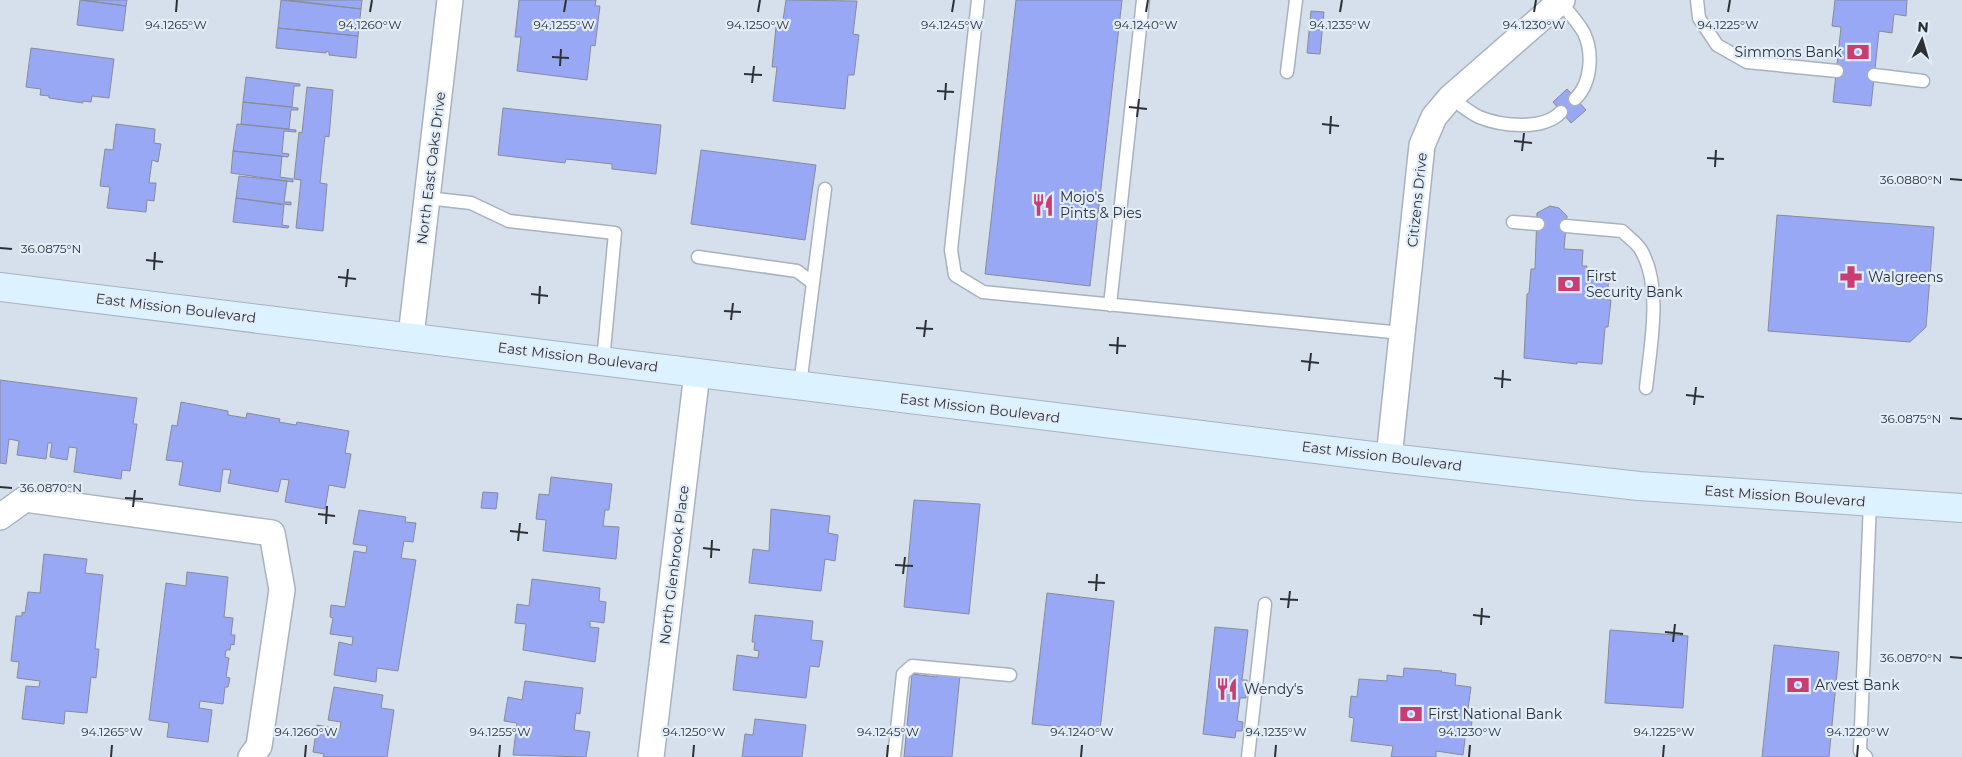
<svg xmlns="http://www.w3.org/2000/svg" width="1962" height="757" viewBox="0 0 1962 757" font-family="Montserrat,sans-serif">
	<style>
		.building { fill: #99a8f4; stroke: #878b99 }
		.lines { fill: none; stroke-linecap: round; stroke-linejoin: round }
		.service-casing { stroke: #a8b2be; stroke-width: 15 }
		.minor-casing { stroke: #a8b2be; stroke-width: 28 }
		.secondary-casing { stroke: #a8b2be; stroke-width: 30 }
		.service { stroke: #fff; stroke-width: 12 }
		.minor { stroke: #fff; stroke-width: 25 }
		.secondary { stroke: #dcf3ff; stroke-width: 28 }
		.ticks { fill: none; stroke: #2d3136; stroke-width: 2 }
		.labels { text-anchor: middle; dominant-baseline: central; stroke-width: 4.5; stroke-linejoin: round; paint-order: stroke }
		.poi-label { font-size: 14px; fill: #2d3136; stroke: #e2edfa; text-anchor: start }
		.street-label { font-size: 14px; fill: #2d3136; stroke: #e2edfa }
		.ticks-label { font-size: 12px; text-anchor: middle; fill: #2d3136; stroke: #e2edfa; stroke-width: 4.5; stroke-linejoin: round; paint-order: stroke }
	</style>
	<rect width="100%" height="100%" fill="#d5e0ec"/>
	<path class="building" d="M80,0L126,6L123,31L77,25Z
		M82,0H127L126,6Z
		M281,0L361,9L358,36L278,28Z
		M288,0H362L361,9Z
		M519,0H596L595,6H600L595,46L591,45L587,80L517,71L521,37H515Z
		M786,0L857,1L853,34L859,35L854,75H848L845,109L773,101L777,67H772L776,27H782Z
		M1016,0H1122L1090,286L985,274Z
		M1835,0H1907L1906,16L1894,14L1892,33L1879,31L1871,106L1833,102L1841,27L1832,26Z
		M1311,11L1324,12L1320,54L1307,53Z
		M278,28L358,36L356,58L329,55V52L326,51V53L276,48Z
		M31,48L114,59L109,98L92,96L91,102L83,101V103L49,98V96L40,95L41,89L26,87Z
		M246,77L300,84V86H294L292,107L243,102Z
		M307,87L333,90L329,137L325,136L320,183L327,184L323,231L296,228L301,180L294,179L299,132L302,133Z
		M1567,89L1586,110L1571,123L1553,102Z
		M243,102L298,108V110H291L289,129L241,124Z
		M503,108L661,125L656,174L612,169V164L566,159L565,163L498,155Z
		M116,124L155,129L154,143L161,144L158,162L152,160L149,183H156L154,201L147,200L146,212L107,208L110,187L100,186L105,149L113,150Z
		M237,124L296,130V132L284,131L282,153L289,154L288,157L233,151Z
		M701,150L816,165L805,240L691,224Z
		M233,151L282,156L280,177L293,179V182L231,173Z
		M239,176L287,181L284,202H291V205L236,198Z
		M236,198L284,205L282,225L289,226L288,228L233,222Z
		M1550,206L1559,208L1567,216L1564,249L1583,250L1582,266H1587L1586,273L1609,275L1607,300H1611L1608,327H1605L1602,364L1577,362V364L1524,358L1527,294L1529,293L1531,269H1535L1537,213Z
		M1777,215L1934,227L1926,327L1910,342L1768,331Z
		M0,380L137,398L133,424H137L130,471L122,470L121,479L74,472L77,448L69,447L67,460L50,457L52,443H48L46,459L17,455L19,441L9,439L6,464L0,463Z
		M181,402L228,411V415L246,418L247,413L280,419L279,422L296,425L297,422L349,431L345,453L351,454L345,488L329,485L325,509L285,502L289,480L281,479L278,492L228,483L231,470L223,469L220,492L179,485L183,462L166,460L172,425L177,426Z
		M551,477L612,484L609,510H605L603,526L619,527L616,559L543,551L546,520L536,519L539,494L549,495Z
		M483,492L498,493L496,509L481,508Z
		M914,500L980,504L969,614L904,607Z
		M771,509L830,516L828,533L838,535L835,561L825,559L821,591L749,583L753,549L769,551Z
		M359,510L406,517L405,522L416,523L413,542L404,541L401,558L416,560L398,671L377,668L376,682L334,675L339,642L352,645L353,637L330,634L333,618L330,617L331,605L345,607L354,551L366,553L367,546L353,544Z
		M44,554L87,559L85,573L103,575L95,649H99L96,678L91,677L87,713L65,711L64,724L22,719L26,686L39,687L40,681L17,678L19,662L11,661L16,616H22V612L25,613L28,592L40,593Z
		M187,572L228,577L224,617L233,618L231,635H235L234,645L231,644L230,650H226L225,657L229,658L226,677L230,678L228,687H225L223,704L200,701L199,708L212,710L208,742L167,737L169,723L149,720L166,583L186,586Z
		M532,579L600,588L599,601L606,602L604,623L590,621V627L599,628L595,662L523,650L526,624L515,623L517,604L529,606Z
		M1047,593L1114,601L1100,731L1032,724Z
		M755,615L813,621L811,640L823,641L819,667L810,666L806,698L733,690L737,655L758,658L759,651L754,650L755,642H752Z
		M1215,627L1248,630L1242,680H1247L1246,698H1240L1237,721L1243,722L1242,731H1236L1235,738L1203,734Z
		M1610,630L1688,636L1683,708L1605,703Z
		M1774,645L1839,652L1829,757H1762Z
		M1404,668L1442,671L1441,672L1456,674L1455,685L1471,687L1468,709L1473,710L1471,731H1466L1463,755L1436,751V757H1391L1393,746L1351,741L1354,718L1349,717L1351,696L1357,697L1359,679L1387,681V675L1403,677Z
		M938,673L960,675L952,757H904L912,674L937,677Z
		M525,681L583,688L580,714L576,713L574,730L590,732L586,757L513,755L517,723L504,721L508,697L522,700Z
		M334,687L383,695L381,708L394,710L387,757H323L324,754L313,752L317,725L340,729L341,722L328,720Z
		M755,719L806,725L802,757H742L745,734L753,735Z"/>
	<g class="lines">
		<defs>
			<path id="service" d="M978,0L951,250L955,275L983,292L1402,333
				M1697,0L1699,18L1717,45L1747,62L1837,71
				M1560,2C1568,11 1578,22 1584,33C1593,52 1592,83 1575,99
				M1287,72L1296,0
				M1874,75L1923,81
				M1450,98C1460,104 1469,112 1479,117C1501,126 1543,131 1561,112
				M427,198L471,203L509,221L615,233L603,361
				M1513,222L1538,224
				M1566,226L1622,231C1628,237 1637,243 1641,250C1663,288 1650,347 1646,388
				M698,257L797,271L813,283L800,385
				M813,283L825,189
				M1110,305L1143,0
				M894,757L903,674L912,666L1010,675
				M1248,757L1265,604
				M1866,757L1860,751L1870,502"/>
			<path id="minor" d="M411,336L450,0
				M1389,458L1422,145L1434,117L1450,98L1562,0
				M0,517L25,499L272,533L282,590L259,746L251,757
				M651,757L697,373"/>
			<path id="secondary" d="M0,287L1389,458L1639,486L1962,508"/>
		</defs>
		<use href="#service" class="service-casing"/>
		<use href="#minor" class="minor-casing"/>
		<use href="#secondary" class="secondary-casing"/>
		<use href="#service" class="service"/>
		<use href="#minor" class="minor"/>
		<use href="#secondary" class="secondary"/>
	</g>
	<path class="ticks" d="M176,12L177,0M370,12L372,0M564,12L566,0M758,12L760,0M952,12L954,0M1146,12L1148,0M1340,12L1342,0M1534,12L1536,0M1728,12L1730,0M552,57L569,58M560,66L561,49M744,74L762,75M752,83L754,66M937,91L954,92M945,100L946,83M1129,107L1147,109M1137,117L1139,99M1322,124L1339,126M1330,134L1331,116M1514,141L1532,143M1522,151L1524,133M1707,158L1724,159M1715,167L1716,150M1950,179L1962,180M0,248L12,249M146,260L163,262M154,270L155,252M338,277L356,279M346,287L348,269M531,294L548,296M539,304L540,286M724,311L741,312M731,320L733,303M916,328L933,329M924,337L926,320M1109,345L1126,346M1117,354L1118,337M1301,361L1319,363M1309,371L1311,353M1494,378L1511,380M1502,388L1503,370M1686,395L1704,397M1694,405L1696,387M1950,418L1962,419M0,487L12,488M125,498L143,499M133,507L135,490M318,514L335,516M326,524L327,506M510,531L528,533M518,541L520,523M703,548L720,550M711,558L712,540M895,565L913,566M903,574L905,557M1088,582L1105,583M1096,591L1097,574M1280,599L1298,600M1288,608L1290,591M1473,615L1490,617M1481,625L1482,608M1665,632L1683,634M1673,642L1675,624M1950,657L1962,658M111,757L112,745M305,757L306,745M499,757L500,745M693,757L694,745M887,757L888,745M1081,757L1082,745M1275,757L1276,745M1469,757L1470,745M1663,757L1664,745M1857,757L1858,745"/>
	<defs>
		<symbol id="bank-bare" viewBox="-9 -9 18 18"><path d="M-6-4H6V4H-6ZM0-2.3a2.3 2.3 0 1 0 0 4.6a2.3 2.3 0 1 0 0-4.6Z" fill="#c93d72" stroke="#e2edfa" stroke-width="2.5" paint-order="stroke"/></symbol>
		<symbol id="restaurant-bare" viewBox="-9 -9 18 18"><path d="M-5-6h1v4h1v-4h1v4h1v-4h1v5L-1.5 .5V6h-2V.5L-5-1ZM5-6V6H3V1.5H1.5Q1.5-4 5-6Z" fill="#c93d72" stroke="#e2edfa" stroke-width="2.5" paint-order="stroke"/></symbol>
		<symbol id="pharmacy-bare" viewBox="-9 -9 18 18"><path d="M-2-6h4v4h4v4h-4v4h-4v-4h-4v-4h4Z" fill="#c93d72" stroke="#e2edfa" stroke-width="2.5" paint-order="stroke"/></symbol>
	</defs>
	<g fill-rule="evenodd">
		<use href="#bank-bare" x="1842" y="36" width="32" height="32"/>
		<use href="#restaurant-bare" x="1027" y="189" width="32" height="32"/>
		<use href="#pharmacy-bare" x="1835" y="261" width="32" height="32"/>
		<use href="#bank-bare" x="1553" y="268" width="32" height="32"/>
		<use href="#bank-bare" x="1782" y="669" width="32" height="32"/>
		<use href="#restaurant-bare" x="1211" y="673" width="32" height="32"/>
		<use href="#bank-bare" x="1395" y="698" width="32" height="32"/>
	</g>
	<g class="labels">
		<g class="poi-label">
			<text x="1842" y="52" text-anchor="end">Simmons Bank</text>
			<text x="1060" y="197">Mojo's<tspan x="1060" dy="16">Pints &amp; Pies</tspan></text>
			<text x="1586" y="276">First<tspan x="1586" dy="16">Security Bank</tspan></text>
			<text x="1868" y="277">Walgreens</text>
			<text x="1815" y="685">Arvest Bank</text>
			<text x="1244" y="689">Wendy's</text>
			<text x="1428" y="714">First National Bank</text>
		</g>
		<g class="street-label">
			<text transform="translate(431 168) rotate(-83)">North East Oaks Drive</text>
			<text transform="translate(1417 200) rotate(-84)">Citizens Drive</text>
			<text transform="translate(176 308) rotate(7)">East Mission Boulevard</text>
			<text transform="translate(578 357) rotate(7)">East Mission Boulevard</text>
			<text transform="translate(980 408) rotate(7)">East Mission Boulevard</text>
			<text transform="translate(1382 456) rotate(7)">East Mission Boulevard</text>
			<text transform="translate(1785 496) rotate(4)">East Mission Boulevard</text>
			<text transform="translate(674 565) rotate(-83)">North Glenbrook Place</text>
		</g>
	</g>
	<g class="ticks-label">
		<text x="176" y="29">94.1265°W</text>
		<text x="370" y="29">94.1260°W</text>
		<text x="564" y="29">94.1255°W</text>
		<text x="758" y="29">94.1250°W</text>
		<text x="952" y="29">94.1245°W</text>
		<text x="1146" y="29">94.1240°W</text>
		<text x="1340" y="29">94.1235°W</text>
		<text x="1534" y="29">94.1230°W</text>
		<text x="1728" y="29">94.1225°W</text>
		<text x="1911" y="184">36.0880°N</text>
		<text x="51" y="253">36.0875°N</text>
		<text x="1911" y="423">36.0875°N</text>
		<text x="51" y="492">36.0870°N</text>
		<text x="1911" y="662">36.0870°N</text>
		<text x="112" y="736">94.1265°W</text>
		<text x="306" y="736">94.1260°W</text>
		<text x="500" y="736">94.1255°W</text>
		<text x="694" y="736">94.1250°W</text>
		<text x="888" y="736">94.1245°W</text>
		<text x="1082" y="736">94.1240°W</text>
		<text x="1276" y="736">94.1235°W</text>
		<text x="1470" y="736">94.1230°W</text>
		<text x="1664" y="736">94.1225°W</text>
		<text x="1858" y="736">94.1220°W</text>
	</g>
	<g transform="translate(1922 40) rotate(5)" stroke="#e2edfa" stroke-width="4" paint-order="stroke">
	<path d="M0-4L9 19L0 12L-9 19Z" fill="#2d3136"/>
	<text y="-8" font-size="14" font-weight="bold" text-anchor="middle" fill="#2d3136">N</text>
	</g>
</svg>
